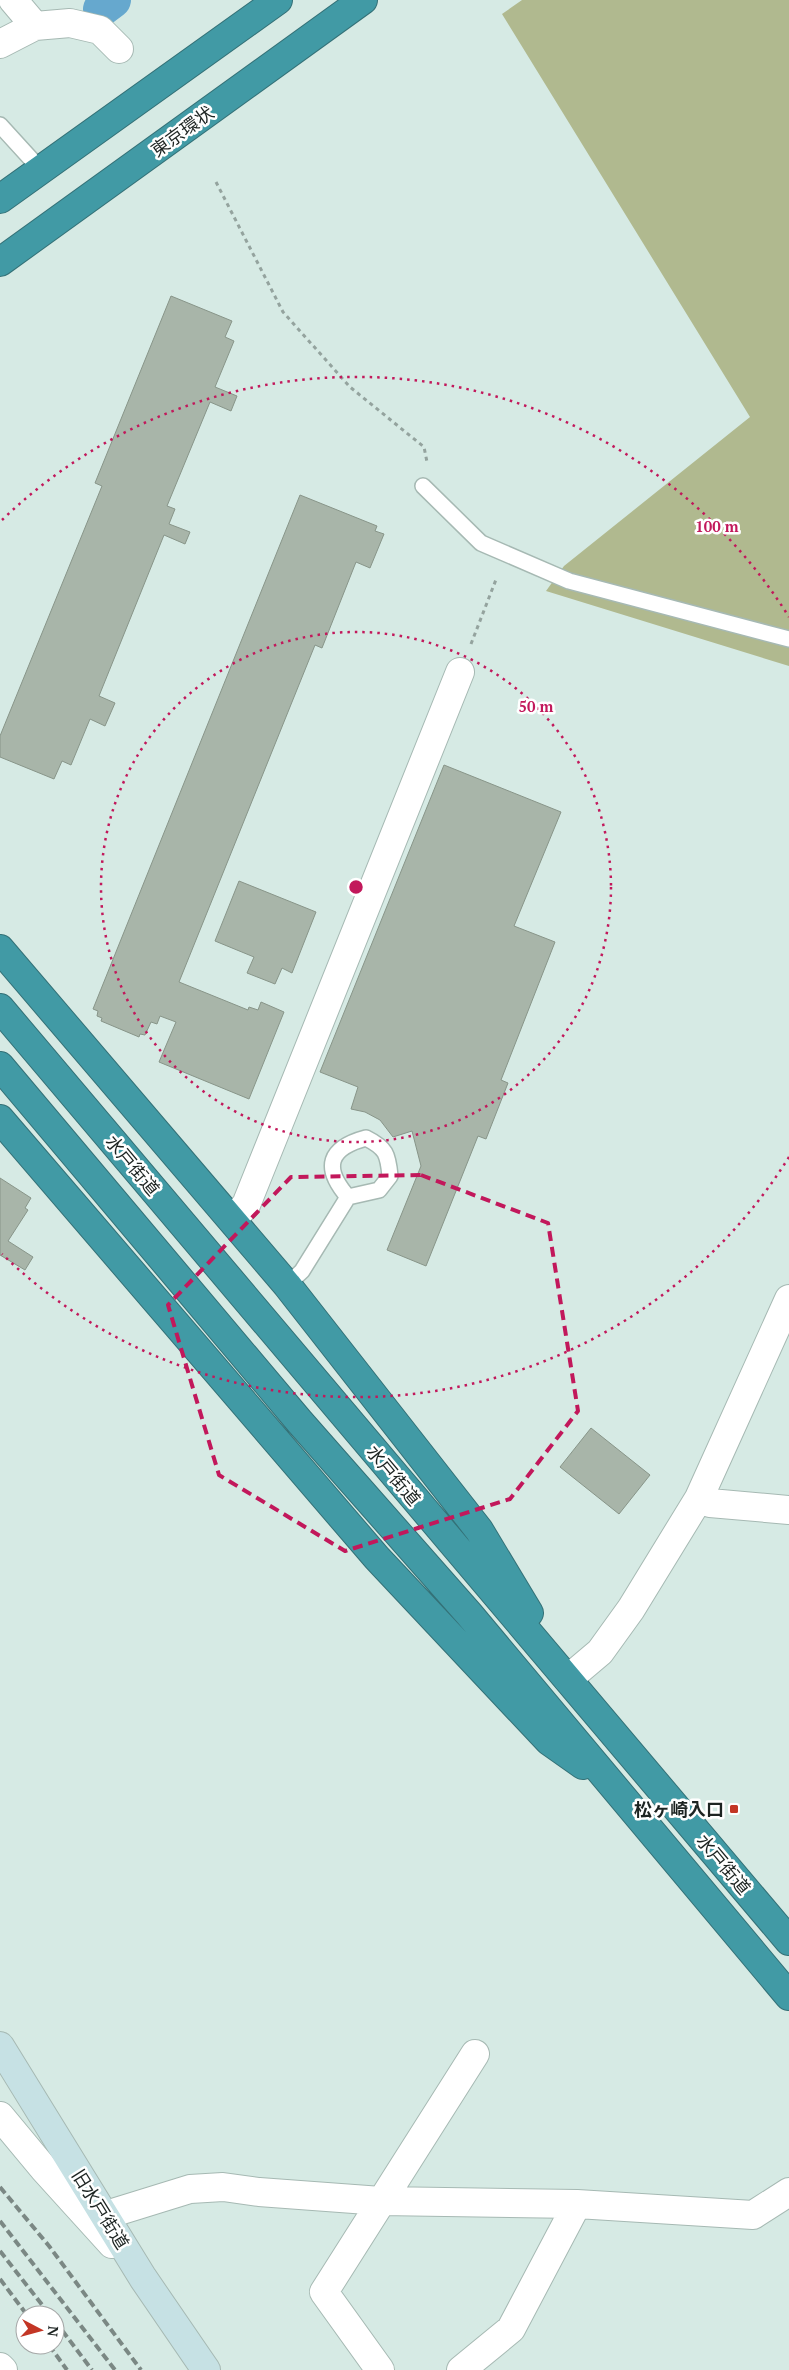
<svg xmlns="http://www.w3.org/2000/svg" width="789" height="2370" viewBox="0 0 789 2370" font-family="'PT Serif','Noto Sans JP',serif">
	<style>
		.green { fill: #b0b98f }
		.lines { fill: none; stroke-linecap: round; stroke-linejoin: round }
		.canal { stroke: #66a8ce; stroke-width: 36 }
		.building { fill: #a8b5a9; stroke: #889589 }
		.lane-casing { stroke: #a6b9b3; stroke-width: 18 }
		.street-casing { stroke: #a6b9b3; stroke-width: 30 }
		.secondary-casing { stroke: #a6b9b3; stroke-width: 30 }
		.highway-casing { stroke: #347177; stroke-width: 30 }
		.path { stroke: #94a39e; stroke-width: 3; stroke-dasharray: 4 4; stroke-linecap: butt }
		.lane { stroke: #fff; stroke-width: 15 }
		.street { stroke: #fff; stroke-width: 28 }
		.secondary { stroke: #c6e1e4; stroke-width: 28 }
		.highway { stroke: #419aa5; stroke-width: 28 }
		.rail { stroke: #7b8884; stroke-width: 4; stroke-dasharray: 8 4; stroke-linecap: butt }
		.marked { fill: none; stroke: #c2185b; stroke-width: 4; stroke-dasharray: 10 6; stroke-linejoin: round }
		.ring { fill: none; stroke: #c2185b; stroke-width: 2.5; stroke-dasharray: 2.5 5 }
		.poi-dot { fill: #c33625; stroke: #fff; stroke-width: 2 }
		.labels { text-anchor: middle; dominant-baseline: central; stroke-width: 5; stroke-linejoin: round; paint-order: stroke }
		.street-label { font-size: 18px; fill: #1d2422; stroke: #fff }
		.poi-label { font-size: 18px; font-weight: bold; fill: #1d2422; stroke: #fff; text-anchor: end }
		.centre { fill: #c2185b; stroke: #fff; stroke-width: 2.5 }
		.ring-label { font-size: 15px; text-anchor: middle; font-weight: bold; fill: #c2185b; stroke: #fff; stroke-width: 5; stroke-linejoin: round; paint-order: stroke }
	</style>
	<rect width="100%" height="100%" fill="#d6eae4"/>
	<path class="green" d="M522,0H789V666L546,591L564,566L750,417L502,14Z"/>
	<g class="lines">
		<path class="canal" d="M101,9L113,0"/>
	</g>
	<path class="building" d="M171,296L232,321L225,337L234,341L215,387L237,396L231,411L210,402L167,506L175,509L169,524L190,532L185,544L164,535L99,696L115,703L105,726L90,719L71,765L62,761L54,779L0,757V736L102,486L95,483Z
		M300,495L377,526L375,531L384,534L370,568L356,562L322,648L315,645L179,982L248,1010L249,1007L258,1010L261,1002L284,1012L249,1099L159,1062L176,1022L160,1016L157,1024L151,1022L145,1035L140,1034L139,1037L101,1021L102,1018L97,1016L98,1011L93,1009Z
		M444,765L561,812L514,926L555,942L501,1080L508,1083L486,1139L478,1136L426,1266L387,1250L421,1166L412,1131L393,1137L380,1120L365,1112L351,1109L358,1087L320,1072Z
		M239,881L316,912L292,973L282,968L275,984L247,973L254,957L215,941Z
		M0,1178L31,1198L25,1208L28,1210L8,1241L33,1257L25,1270L0,1255Z
		M591,1428L650,1475L619,1514L560,1467Z"/>
	<g class="lines">
		<defs>
			<path id="lane" d="M0,125L41,170
				M423,486L481,543L569,581L789,639
				M366,1138C386,1148 388,1154 390,1176L379,1190L348,1197C322,1167 329,1148 366,1138Z
				M287,1285L302,1271L348,1197"/>
			<path id="street" d="M13,0L35,26L70,23L100,30L119,49
				M0,44L35,26
				M232,1219L246,1205L460,672
				M699,1498L710,1503L789,1510
				M568,1679L600,1652L631,1609L699,1498L789,1299
				M0,2116L44,2169L112,2244
				M106,2215L190,2189L223,2187L259,2192L381,2201L577,2204L753,2215L789,2192
				M0,2367L3,2370
				M380,2370L324,2292L475,2054
				M461,2370L511,2329L577,2204"/>
			<path id="secondary" d="M0,2046L143,2278L206,2370"/>
			<path id="highway" d="M0,199L278,0
				M0,262L363,0
				M0,949L287,1285L479,1530L529,1613
				M0,1008L789,1941
				M0,1066L299,1421L469,1614L789,1996
				M0,1119L377,1558L549,1741L583,1765"/>
		</defs>
		<use href="#lane" class="lane-casing"/>
		<use href="#street" class="street-casing"/>
		<use href="#secondary" class="secondary-casing"/>
		<use href="#highway" class="highway-casing"/>
		<path class="path" d="M216,182L283,312L350,387L424,447L427,462
			M471,644L497,577"/>
		<use href="#lane" class="lane"/>
		<use href="#street" class="street"/>
		<use href="#secondary" class="secondary"/>
		<use href="#highway" class="highway"/>
		<path class="rail" d="M0,2187L49,2246L141,2370
			M0,2221L115,2370
			M0,2251L50,2315
			M0,2279L27,2315
			M55,2321L92,2370
			M49,2345L67,2370"/>
	</g>
	<path class="marked" d="M421,1175L548,1223L578,1411L510,1499L345,1551L219,1475L168,1305L291,1177Z"/>
	<g class="ring">
		<circle cx="356" cy="887" r="255"/>
		<path d="M789 1157A510 510 0 0 1 2 1254M2 520A510 510 0 0 1 789 617"/>
	</g>
	<rect class="poi-dot" x="729" y="1804" width="10" height="10" rx="2.5"/>
	<g class="labels">
		<g class="street-label">
			<text transform="translate(182 131) rotate(-36)">東京環状</text>
			<text transform="translate(133 1165) rotate(50)">水戸街道</text>
			<text transform="translate(394 1475) rotate(50)">水戸街道</text>
			<text transform="translate(724 1864) rotate(50)">水戸街道</text>
			<text transform="translate(101 2209) rotate(58)">旧水戸街道</text>
		</g>
		<g class="poi-label">
			<text x="724" y="1809">松ヶ崎入口</text>
		</g>
	</g>
	<circle cx="356" cy="887" r="8" class="centre"/>
	<g class="ring-label">
		<text x="717" y="532">100 m</text>
		<text x="536" y="712">50 m</text>
	</g>
	<g transform="translate(40 2330) rotate(96)"><circle r="24" fill="#ffffff" stroke="#a5a7a7"/>
	<path d="M0-4L9 19L0 12L-9 19Z" fill="#c33625"/>
	<text y="-8" font-size="14" font-weight="bold" text-anchor="middle" fill="#1d2422">N</text>
	</g>
</svg>
